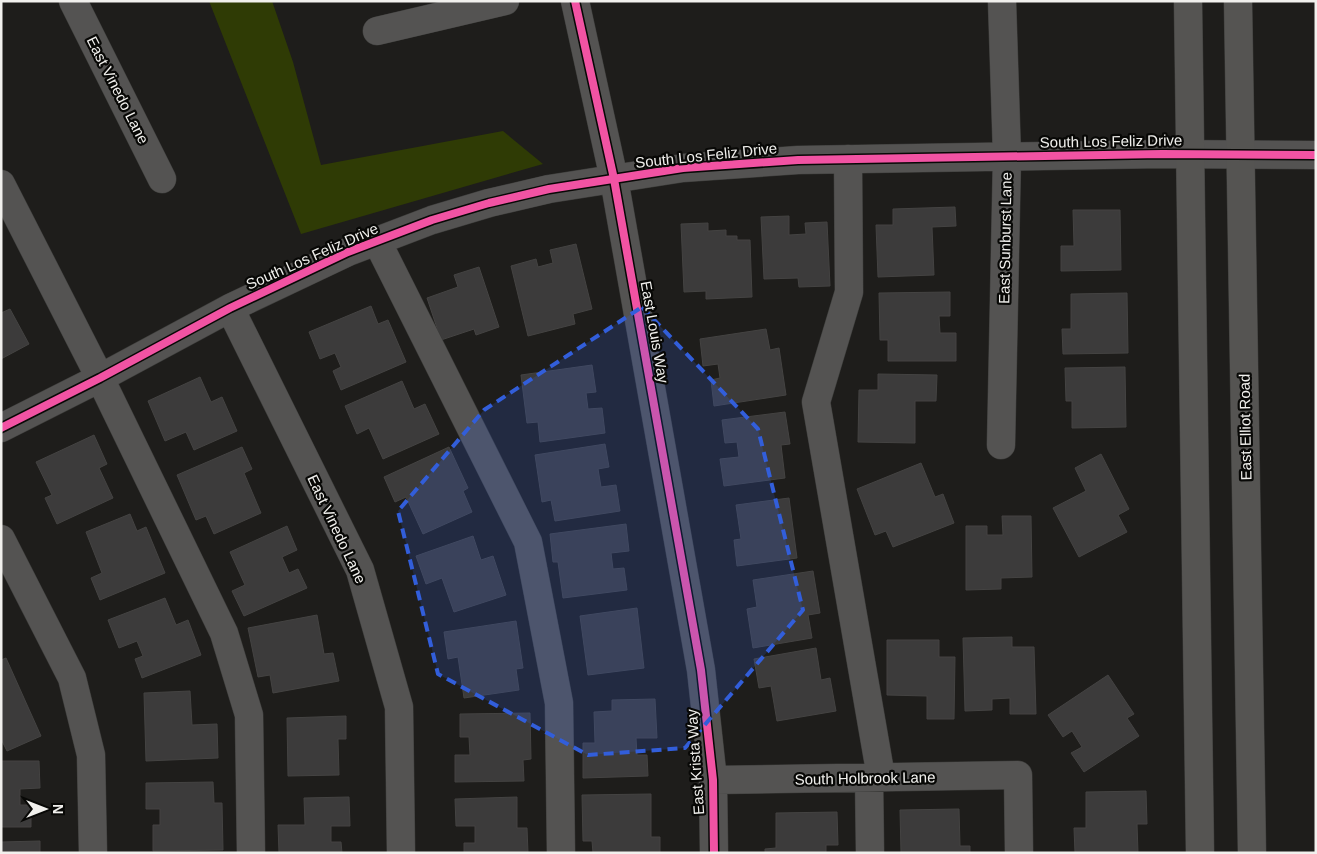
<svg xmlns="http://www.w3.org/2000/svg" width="1317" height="854" viewBox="0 0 1317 854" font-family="Helvetica,sans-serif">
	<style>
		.green { fill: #2f3b05 }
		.building { fill: #3c3b3b; stroke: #444342 }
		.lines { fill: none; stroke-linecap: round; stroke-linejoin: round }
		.minor-casing { stroke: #3b3b39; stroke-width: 29 }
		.major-casing { stroke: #3b3b39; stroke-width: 29 }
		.minor { stroke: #545352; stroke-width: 28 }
		.major { stroke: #555452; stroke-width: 28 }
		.cycleway-casing { stroke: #080806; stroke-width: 11 }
		.cycleway { stroke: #f153a3; stroke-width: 8 }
		.marked { fill: #325eda; fill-opacity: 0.2; stroke: #325eda; stroke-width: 4; stroke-dasharray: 10 6; stroke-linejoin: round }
		.labels { text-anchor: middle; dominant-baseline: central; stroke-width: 4.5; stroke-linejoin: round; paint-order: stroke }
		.street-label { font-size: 15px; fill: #f1f0ed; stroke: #080806 }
	</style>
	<rect width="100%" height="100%" fill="#1e1d1b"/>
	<path class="green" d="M209,1H272L293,62L321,165L503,131L543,164L301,234Z"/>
	<path class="building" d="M955,207L956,226L932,227L934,275L878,277L876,225H893V209Z
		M1073,210H1120L1121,270L1061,271V246H1074Z
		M789,216V235L806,234L805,223L827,222L830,286L799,287L798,278L764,279L761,217Z
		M708,223V231L726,230V236H737V240H750L752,297L706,299V291L684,292L681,224Z
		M576,244L592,309L573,314L575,324L528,336L511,266L536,259L538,267L553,263L550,250Z
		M479,267L499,327L476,335L474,329L441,340L427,298L458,287L454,275Z
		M950,292V316H939L940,333H956V361H888V340H880L879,293Z
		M1127,293L1128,353L1063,354L1062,329H1071V294Z
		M371,306L378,324L388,320L406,362L341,390L333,371L341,367L335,353L320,359L309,332Z
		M10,309L29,344L1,359V313Z
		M766,329L770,350L779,348L786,395L714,406L711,380L720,378L718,364L703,366L700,339Z
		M592,365L596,392L586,393L588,409L602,408L605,433L540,442L538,422L527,423L521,375Z
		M1125,367L1126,427L1072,428V401H1066L1065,368Z
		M878,374L937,375L936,401H915V443L858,442L859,390H878Z
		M200,377L211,402L222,397L237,431L194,450L186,432L165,441L148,401Z
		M402,381L414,409L425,404L439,434L383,459L369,428L357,434L345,406Z
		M785,412L790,444L781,445L785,478L724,486L720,459L739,457L737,442L725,443L722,420Z
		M94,435L107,464L99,468L113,498L57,524L45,498L52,495L36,462Z
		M605,444L609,467L598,469L601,487L616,485L620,511L555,521L551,500L542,502L535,455Z
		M242,447L252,469L244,473L261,513L214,534L206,516L196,520L177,475Z
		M449,447L468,488L463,491L472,512L423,534L406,497L395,502L384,477Z
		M1101,454L1129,509L1118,515L1127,532L1079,557L1053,508L1086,491L1075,468Z
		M921,463L935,497L943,494L954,523L893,547L886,531L875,535L857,489Z
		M789,498L797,558L737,566L734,540L741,539L736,505Z
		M130,514L137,531L146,527L165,573L100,600L91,578L102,573L86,532Z
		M1002,516H1031L1032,577L1001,578V589L966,590V526H987V535H1003Z
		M626,524L629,551L611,553L613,569L624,568L627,590L563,598L558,562H553L550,534Z
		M287,526L297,550L282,557L289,573L298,569L307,588L244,616L232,591L245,585L230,552Z
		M473,536L481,560L493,556L506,595L454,612L442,578L426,584L416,556Z
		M813,571L820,613L808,615L812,638L753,648L747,609L757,607L753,580Z
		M165,598L176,625L188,620L201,655L142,678L135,659L143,656L137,641L119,648L108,620Z
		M637,608L644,668L588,675L580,616Z
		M317,615L324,654L333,653L339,681L273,693L270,675L258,677L248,628Z
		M516,621L523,668L516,669L519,690L464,698L458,657L448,659L444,632Z
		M1012,637V647H1034L1036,714H1010V698L992,699V710L965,711L963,638Z
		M887,640H939V657H955L954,719H927V696L887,695Z
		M816,648L821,680L830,678L836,711L777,721L771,686L759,688L754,659Z
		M6,658L41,736L7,751L1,739V660Z
		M1108,675L1134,714L1127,718L1139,736L1084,772L1071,753L1082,747L1072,731L1063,737L1048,715Z
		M190,691L192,725L217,724L218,758L146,761L144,693Z
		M655,699L657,738H636L637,755H647L648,776L583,778V743H595L594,712L612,711V700Z
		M530,713L531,759L523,760L524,781L455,782V755H470L469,737H460V714Z
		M346,716V739H338L339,775L288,776L287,718Z
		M1,761H39L40,788L20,789V805H31V827H1Z
		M213,782L214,803H222L223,850L153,851V825H160V809H146V783Z
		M1146,791L1147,824H1137L1138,853H1075L1074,828H1086V792Z
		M651,794V837H660V853H593L592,841H583L582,795Z
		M349,797L350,826H331V842H341L342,853H279L278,825H305L304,798Z
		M517,797V828H527L528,853H464V843H475V826H456L455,799Z
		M959,809L960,846H970V853H901L900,810Z
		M837,812L838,845H826V853H765V849L776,848V813Z
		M40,841V853H1V842Z"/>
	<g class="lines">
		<defs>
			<path id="minor" d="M73,1L162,179
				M575,1L614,179L701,670L713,780L714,853
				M377,31L505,1
				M848,159L849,292L816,402L881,777
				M1,184L100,378L224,633L249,715L251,853
				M377,241L528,542L559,703L561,853
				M230,308L360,570L399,707L401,853
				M1,428L100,378L230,308L348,252L432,220L489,203L549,189L683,168L798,160L1162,154L1316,155
				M1001,445L1007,156L1002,1
				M1,539L72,678L91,755L93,853
				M869,777L870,853
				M713,780L1018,775L1019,853"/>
			<path id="major" d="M1188,1L1200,853
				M1238,1L1252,853"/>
		</defs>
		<use href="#minor" class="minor-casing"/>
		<use href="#major" class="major-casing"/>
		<use href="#minor" class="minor"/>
		<use href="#major" class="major"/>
		<defs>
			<path id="cycleway" d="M575,1L614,179L701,670L713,780L714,853
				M1,428L100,378L230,308L348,252L432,220L489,203L549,189L683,168L798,160L1162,154L1316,155"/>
		</defs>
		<use href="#cycleway" class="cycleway-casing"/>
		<use href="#cycleway" class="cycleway"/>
	</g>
	<path class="marked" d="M642,307L758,429L803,610L685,748L588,755L438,674L398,511L484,410Z"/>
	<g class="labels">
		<g class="street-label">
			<text transform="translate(118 90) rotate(63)">East Vinedo Lane</text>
			<text transform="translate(1111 141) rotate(-1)">South Los Feliz Drive</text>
			<text transform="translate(706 155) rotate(-6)">South Los Feliz Drive</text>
			<text transform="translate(1005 238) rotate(-89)">East Sunburst Lane</text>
			<text transform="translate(312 256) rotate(-24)">South Los Feliz Drive</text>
			<text transform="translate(655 332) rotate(80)">East Louis Way</text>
			<text transform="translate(1245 427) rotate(-91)">East Elliot Road</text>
			<text transform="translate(337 529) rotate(65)">East Vinedo Lane</text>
			<text transform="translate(695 762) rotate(-94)">East Krista Way</text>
			<text transform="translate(865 778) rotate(-1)">South Holbrook Lane</text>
		</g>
	</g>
	<rect width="1317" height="854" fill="none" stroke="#f1f0ed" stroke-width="5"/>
	<g transform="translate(45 809) rotate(90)" stroke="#080806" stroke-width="4" paint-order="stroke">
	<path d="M0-4L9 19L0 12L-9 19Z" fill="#f1f0ed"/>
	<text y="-8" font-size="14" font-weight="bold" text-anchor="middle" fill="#f1f0ed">N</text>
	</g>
</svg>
